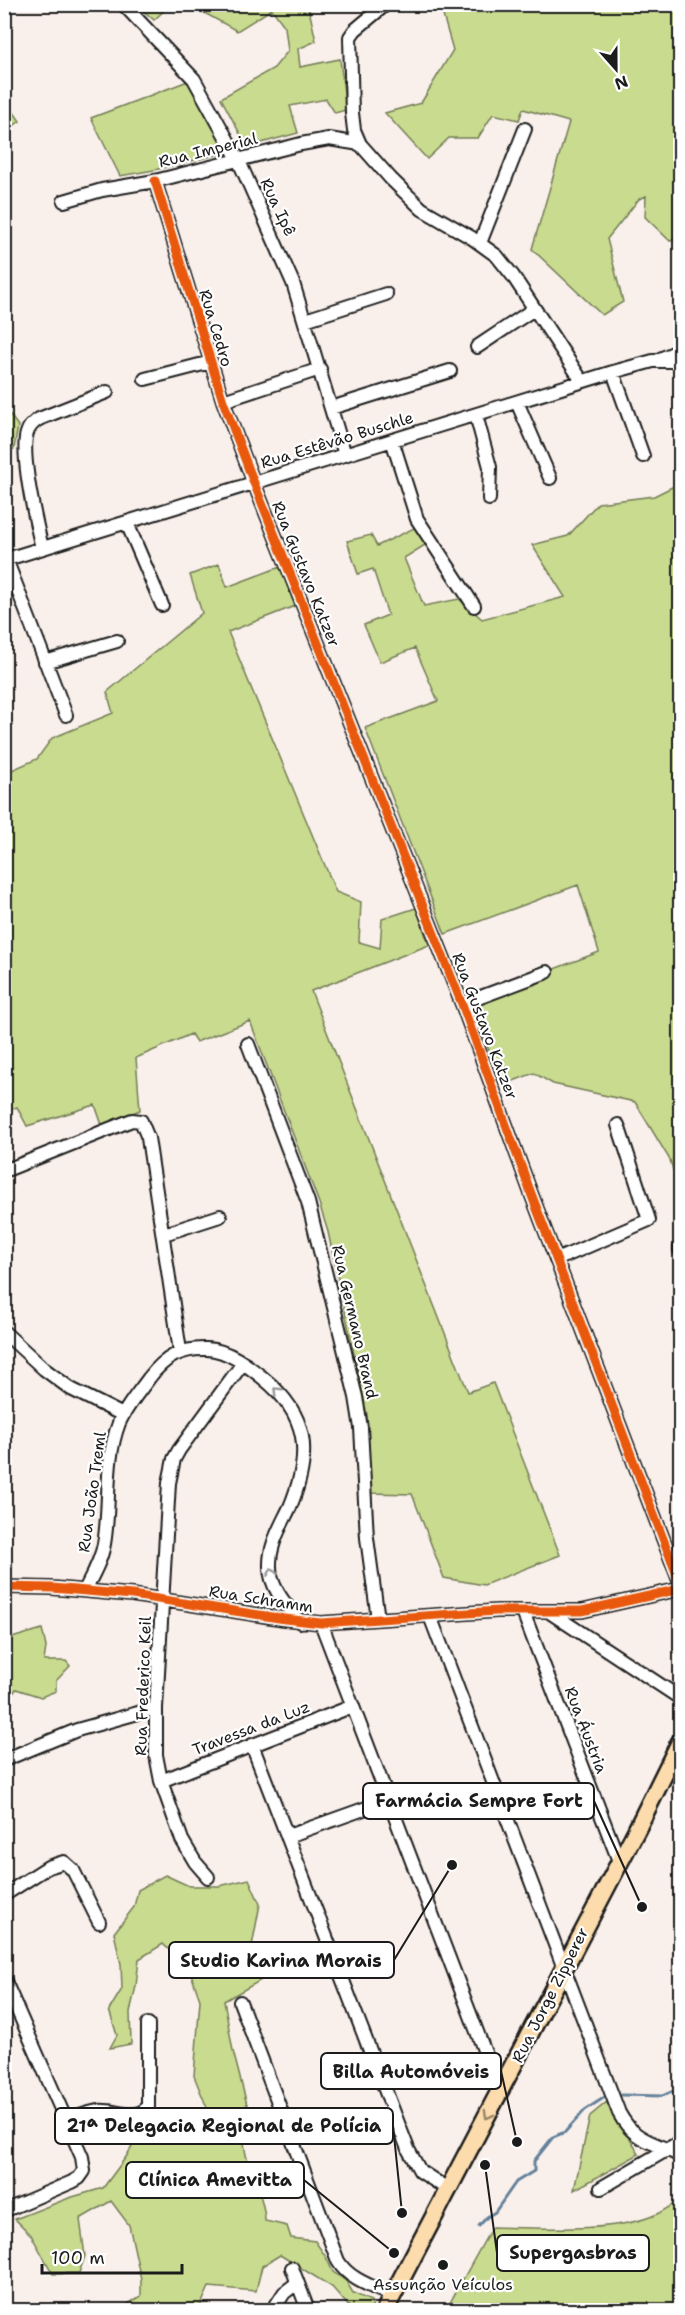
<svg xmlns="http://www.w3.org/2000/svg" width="685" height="2315" viewBox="0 0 685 2315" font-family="'Shantell Sans',sans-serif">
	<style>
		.green { fill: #c9db8f; stroke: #727c56; stroke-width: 1.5 }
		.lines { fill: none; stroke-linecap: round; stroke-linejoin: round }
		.stream { stroke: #63819b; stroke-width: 3 }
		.minor-casing { stroke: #1c1c1c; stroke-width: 16 }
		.major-casing { stroke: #1c1c1c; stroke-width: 21 }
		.minor { stroke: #fff; stroke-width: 12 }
		.major { stroke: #fcdcac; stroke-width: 16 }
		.cycleway-casing { stroke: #fff; stroke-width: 13 }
		.cycleway { stroke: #e8590c; stroke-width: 9 }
		.oneway { stroke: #999 }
		.oneway2 { stroke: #97866b }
		.poi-dot { fill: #1c1c1c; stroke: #fff; stroke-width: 2 }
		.labels { text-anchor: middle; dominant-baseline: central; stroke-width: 4.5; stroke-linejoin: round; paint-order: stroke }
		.street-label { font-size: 16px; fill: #1c1c1c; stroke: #fff }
		.poi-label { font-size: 16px; fill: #1c1c1c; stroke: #fff }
		.leader { fill: none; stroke: #1c1c1c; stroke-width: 2 }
		.callout-dot { fill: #1c1c1c; stroke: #fff; stroke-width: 2 }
		.callout { fill: #fff; stroke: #1c1c1c; stroke-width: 2 }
		.callout-label { font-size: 18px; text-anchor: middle; font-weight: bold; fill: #1c1c1c }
	</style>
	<rect width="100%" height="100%" fill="#faf0eb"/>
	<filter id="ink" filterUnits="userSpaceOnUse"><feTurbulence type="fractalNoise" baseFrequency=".0167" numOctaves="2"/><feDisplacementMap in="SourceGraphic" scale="12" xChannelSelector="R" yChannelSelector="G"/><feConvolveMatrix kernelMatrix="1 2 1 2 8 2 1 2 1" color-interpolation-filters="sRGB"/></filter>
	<g filter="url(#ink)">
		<path class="green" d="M137,5H170L154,20Z
			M190,5H308L316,41L298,49L300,67L340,59L346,110L335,113L326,99L290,106L298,133L254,145L245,143L221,98L274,68L288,51L285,27L272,9L237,31Z
			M440,5H680V235L670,241L645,217L646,196L639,199L607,239L623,302L602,315L532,249L569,122L523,109L519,120L493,114L478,138H449L427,159L385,113L421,103L453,50Z
			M188,81L225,143L226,150L220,154L154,170L120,176L91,118Z
			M4,98L20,121L5,132H4Z
			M5,408L18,426L14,449L5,452Z
			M680,483V1192L670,1160L635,1102L553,1084L534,1073L503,1085L469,1001L599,952L578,885L445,934L365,728L438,701L415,648L380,662L364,625L388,615L373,569L358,574L347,541L371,535L377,546L414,528L426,537L425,545L404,558L424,606L459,599L482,619L565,597L532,545L568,536L598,503L654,496Z
			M219,564L227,587L280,567L295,606L228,632L336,892L361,902L359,942L380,948L382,919L416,908L429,945L311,991L468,1392L493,1383L560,1555L484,1585L444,1578L412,1494L369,1493L367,1415L328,1232L319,1203L250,1021L196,1042L191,1034L136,1058L140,1110L102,1125L95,1105L27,1126L17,1107L5,1112V773L37,759L52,738L113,713L107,692L202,613L190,575Z
			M42,1629L46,1647L44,1661H66L70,1666L56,1681V1691L41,1697L16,1689L9,1700L5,1702V1640Z
			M165,1875L189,1886H219L249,1879L260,1904L252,1946L263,1979L224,2001L233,2051L250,2116C231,2153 264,2183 265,2221L287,2226L291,2238L315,2241L326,2257L333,2272L346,2281L353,2293L371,2301L373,2310H352L332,2287L280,2255L262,2266L256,2291L209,2287L200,2307L202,2310H121L120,2309L141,2296V2279L129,2225L111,2201L80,2219L85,2256L79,2273L53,2274L31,2235L15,2219L69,2198L103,2188L126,2157L143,2128L164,2131L214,2125L194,2076L200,2000L190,1971L163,1944L139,1959L136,1986L130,2012L131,2044L110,2048L117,2035L109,2010L122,1989L121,1964L114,1933L134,1907L138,1890Z
			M607,2102L639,2154L574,2190L590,2116Z
			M680,2200V2310H446L492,2227C536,2228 618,2233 657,2214C665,2210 673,2204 680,2200Z"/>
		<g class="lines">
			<path class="stream" d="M622,2095L662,2096L680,2088
				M479,2226L487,2217L495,2212L516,2182L534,2171V2161L553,2137L565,2132L585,2110L605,2097"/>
			<defs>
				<path id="minor" d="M123,4L194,79L238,159L293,283L345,455
					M386,4L355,30L350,37L352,113L354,130L360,144L391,179L422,209L472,238L497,256L513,276L582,381
					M155,181L223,401L254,483L462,1004L532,1196L680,1583
					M64,201L102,190L155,181L301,144L329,139L360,144
					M480,243L525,129
					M305,320L386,294
					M477,347L534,309
					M660,359L680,350
					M613,372L643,456
					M145,379L211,362
					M223,401L320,369
					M517,402L550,478
					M331,408L450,371
					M476,415L490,467L489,499
					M392,440L417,519L474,606
					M127,523L162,605
					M42,548C36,523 20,456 27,433C29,426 34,422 39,419L107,392
					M6,559L66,715
					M4,560L613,372L653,361H680
					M45,662L117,641
					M462,1004L547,972
					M248,1044L308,1202L356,1397L361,1428L367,1538L378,1619
					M4,1171L132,1120L141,1121L148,1138L180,1351
					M164,1234L220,1216
					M680,1248V1250
					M556,1260L649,1220L618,1125
					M4,1332L44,1369L71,1389L123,1415
					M4,1587L52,1588L132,1595L285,1619L321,1623L497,1611H582L680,1589
					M85,1590C92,1576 101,1561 104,1544C111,1504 104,1462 119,1423C126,1407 139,1392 149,1378C165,1357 181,1348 207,1349C228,1350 247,1365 263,1378C309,1415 312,1454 290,1507C281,1526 269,1545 270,1567C270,1588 287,1606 300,1622
					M523,1612L619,1861
					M551,1613L680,1698
					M430,1616L619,2113C635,2143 654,2141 680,2156
					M321,1623L500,2092
					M252,1745L408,2149L420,2171L449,2190
					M4,1760L77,1730L156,1708
					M161,1781L353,1706
					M288,1836L389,1800
					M208,1877L195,1862L182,1840L161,1781L156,1755V1708L169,1483L174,1459L179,1450L243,1363
					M4,1895L48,1867L64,1862L73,1870L99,1922
					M4,1979L82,2157L84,2171L79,2178L72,2182L4,2211
					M240,2002L338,2261C349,2280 374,2287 393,2296
					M67,2121C77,2117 88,2112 99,2111C115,2109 135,2122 148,2107V2024
					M601,2188L680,2142
					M292,2268L308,2310
					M273,2310L284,2293L297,2283"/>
				<path id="major" d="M385,2310L636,1831L680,1742"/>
			</defs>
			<use href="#minor" class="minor-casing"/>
			<use href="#major" class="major-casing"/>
			<use href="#minor" class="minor"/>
			<use href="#major" class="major"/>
			<defs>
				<path id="cycleway" d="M155,181L223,401L254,483L462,1004L532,1196L680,1583
					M4,1587L52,1588L132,1595L285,1619L321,1623L497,1611H582L680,1589"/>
			</defs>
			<use href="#cycleway" class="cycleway-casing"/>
			<use href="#cycleway" class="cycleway"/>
		</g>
		<defs><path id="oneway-chevron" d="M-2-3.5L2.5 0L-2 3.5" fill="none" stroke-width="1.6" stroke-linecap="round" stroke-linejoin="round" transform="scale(1.5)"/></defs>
		<g class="oneway">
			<use href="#oneway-chevron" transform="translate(277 1391) rotate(-136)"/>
			<use href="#oneway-chevron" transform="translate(272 1572) rotate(-99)"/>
		</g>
		<use class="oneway2" href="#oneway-chevron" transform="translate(488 2115) rotate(118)"/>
	</g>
	<circle class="poi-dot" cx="443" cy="2265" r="6"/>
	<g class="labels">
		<g class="street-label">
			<text transform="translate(208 150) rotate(-14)">Rua Imperial</text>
			<text transform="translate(278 207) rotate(65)">Rua Ipê</text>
			<text transform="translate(216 328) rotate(73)">Rua Cedro</text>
			<text transform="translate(337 440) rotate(-17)">Rua Estêvão Buschle</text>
			<text transform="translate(306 574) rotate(68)">Rua Gustavo Katzer</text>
			<text transform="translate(485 1026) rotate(69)">Rua Gustavo Katzer</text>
			<text transform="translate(355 1322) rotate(77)">Rua Germano Brand</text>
			<text transform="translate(92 1492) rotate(-82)">Rua João Treml</text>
			<text transform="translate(261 1599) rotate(9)">Rua Schramm</text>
			<text transform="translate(143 1686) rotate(-88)">Rua Frederico Keil</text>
			<text transform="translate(251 1728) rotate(-21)">Travessa da Luz</text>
			<text transform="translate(586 1730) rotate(69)">Rua Áustria</text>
			<text transform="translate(550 1995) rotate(-63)">Rua Jorge Zipperer</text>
		</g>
		<g class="poi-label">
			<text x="443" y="2284">Assunção Veículos</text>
		</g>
	</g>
	<path class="leader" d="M642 1907L594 1801M452 1865L394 1960M517 2142L501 2071M402 2213L393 2126M394 2253L304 2180M485 2165L497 2253"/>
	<g class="callout-dot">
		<circle cx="642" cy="1907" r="6"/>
		<circle cx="452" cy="1865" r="6"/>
		<circle cx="517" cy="2142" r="6"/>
		<circle cx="402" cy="2213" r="6"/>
		<circle cx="394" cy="2253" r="6"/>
		<circle cx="485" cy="2165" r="6"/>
	</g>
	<g class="callout">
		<rect x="363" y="1783" width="231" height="36" rx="6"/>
		<rect x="169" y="1942" width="225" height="36" rx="6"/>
		<rect x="321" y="2053" width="180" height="36" rx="6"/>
		<rect x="55" y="2108" width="338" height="36" rx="6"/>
		<rect x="126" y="2162" width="178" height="36" rx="6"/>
		<rect x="497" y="2235" width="152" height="36" rx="6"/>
	</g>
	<g class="callout-label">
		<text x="479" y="1807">Farmácia Sempre Fort</text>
		<text x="281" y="1967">Studio Karina Morais</text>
		<text x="411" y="2078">Billa Automóveis</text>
		<text x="224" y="2132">21ª Delegacia Regional de Polícia</text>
		<text x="215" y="2186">Clínica Amevitta</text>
		<text x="573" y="2259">Supergasbras</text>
	</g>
	<rect width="685" height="2315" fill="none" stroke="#fff" stroke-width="24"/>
	<rect x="12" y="12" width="661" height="2291" fill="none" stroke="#1c1c1c" stroke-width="2" filter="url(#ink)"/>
	<g transform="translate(616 69) rotate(159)" stroke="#ffffff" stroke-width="4.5" paint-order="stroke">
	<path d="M0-4.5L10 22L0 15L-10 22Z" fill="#1c1c1c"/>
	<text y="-9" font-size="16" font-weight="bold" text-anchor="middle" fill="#1c1c1c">N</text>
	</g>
	<path d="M42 2264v9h140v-9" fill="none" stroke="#1c1c1c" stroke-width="3"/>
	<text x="51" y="2264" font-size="18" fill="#1c1c1c" stroke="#ffffff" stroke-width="4.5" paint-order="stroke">100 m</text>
</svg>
